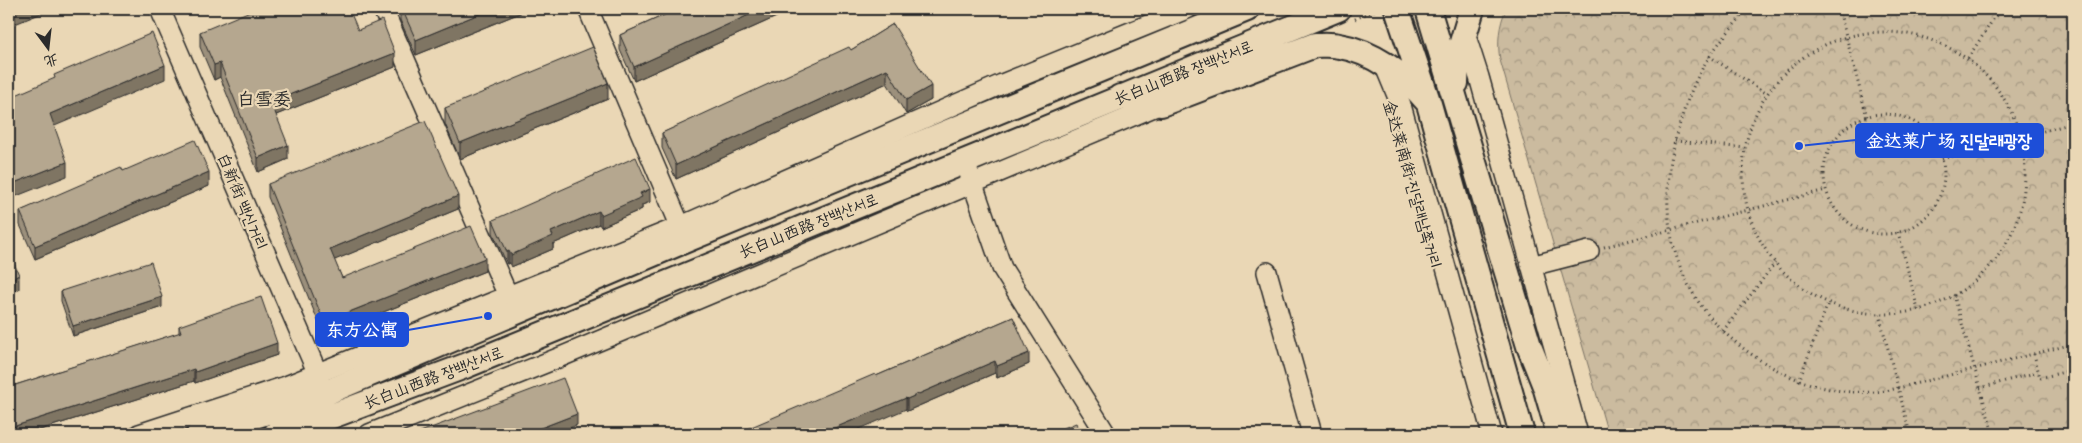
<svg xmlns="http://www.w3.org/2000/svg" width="2082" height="443" viewBox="0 0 2082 443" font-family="Delius,'LXGW WenKai TC','Poor Story',sans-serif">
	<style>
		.forest { fill: url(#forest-crowns); stroke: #7b7365 }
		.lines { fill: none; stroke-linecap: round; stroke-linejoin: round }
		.minor-casing { stroke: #2b2b2b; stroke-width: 22 }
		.major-casing { stroke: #2b2b2b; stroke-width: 28 }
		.path { stroke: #2b2b2b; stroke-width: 3; stroke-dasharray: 1 4; stroke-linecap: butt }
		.minor { stroke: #ead7b5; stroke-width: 19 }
		.major { stroke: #ead7b5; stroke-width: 24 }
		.wall { fill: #9c907b; stroke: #2b2b2b }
		.shaded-wall { fill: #7f7564; stroke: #2b2b2b }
		.building { fill: #b5a78f; stroke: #2b2b2b }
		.labels { text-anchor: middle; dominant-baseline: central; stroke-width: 4.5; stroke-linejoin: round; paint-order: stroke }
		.street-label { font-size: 16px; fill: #2b2b2b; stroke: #ead7b5 }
		.neighbourhood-label { font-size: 18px; fill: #2b2b2b; stroke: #ead7b5 }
		.leader { fill: none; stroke: #1d4ed8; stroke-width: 2 }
		.callout-dot { fill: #1d4ed8; stroke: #ead7b5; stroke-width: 2 }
		.callout { fill: #1d4ed8; stroke: #1d4ed8; stroke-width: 2 }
		.callout-label { font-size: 18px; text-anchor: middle; font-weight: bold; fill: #fff }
	</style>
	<defs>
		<pattern id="forest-crowns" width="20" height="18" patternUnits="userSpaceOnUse" patternTransform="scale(1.25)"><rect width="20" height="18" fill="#cbbb9f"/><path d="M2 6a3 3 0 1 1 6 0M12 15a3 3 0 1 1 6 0" fill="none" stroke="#a59882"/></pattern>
	</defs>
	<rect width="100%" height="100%" fill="#ead7b5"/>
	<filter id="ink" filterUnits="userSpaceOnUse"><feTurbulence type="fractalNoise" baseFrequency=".02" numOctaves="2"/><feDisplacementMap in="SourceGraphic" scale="10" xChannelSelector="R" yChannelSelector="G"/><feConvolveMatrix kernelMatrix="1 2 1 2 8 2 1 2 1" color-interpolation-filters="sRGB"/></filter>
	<g filter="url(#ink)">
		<path class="forest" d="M1506,9H2073V434H1608L1500,60C1497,42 1499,25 1506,9Z"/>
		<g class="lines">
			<defs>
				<path id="minor" d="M160,9L314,365L321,386
					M383,9L508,296
					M588,9L685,237
					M1464,30L1479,77L1578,434
					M1384,64L1401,105L1492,434
					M969,173L1002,268L1106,434
					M1531,266L1589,251
					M1267,272L1312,434
					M139,434L286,386L508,296L681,226L1002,84L1187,9
					M369,434L563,356L1161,104"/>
				<path id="major" d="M1397,9L1429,104L1522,434
					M1428,9L1529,346L1545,386L1559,434
					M1456,83L1457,59L1472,9
					M1120,97L1161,104L1315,45C1323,45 1331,44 1339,46C1372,51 1406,76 1427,101
					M199,434L323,394L686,240L1247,9
					M276,434L324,419L465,366L1338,9"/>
			</defs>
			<use href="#minor" class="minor-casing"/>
			<use href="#major" class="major-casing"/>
			<path class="path" d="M1748,9C1735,24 1721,39 1710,56C1694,79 1685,106 1677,133C1653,221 1675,303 1754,356C1794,383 1838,397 1886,391L2073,344
				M1839,9L1867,117
				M2067,9L2073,27
				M1355,19L1377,9
				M1743 173a141 141 0 1 1 282 0a141 141 0 1 1-282 0Z
				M1709,56L1767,94
				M1968,58L2000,9
				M1824 174a60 60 0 1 1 120 0a60 60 0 1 1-120 0Z
				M1675,141L1745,148
				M1942,159L2073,123
				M1898,232L1918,310
				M1604,247L1826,190
				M1954,295L1993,434
				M1879,314L1910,434
				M1723,331L1775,263
				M2034,354L2040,378L2072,370L2073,373
				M1799,381L1828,303
				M1980,388L2038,372"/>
			<use href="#minor" class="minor"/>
			<use href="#major" class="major"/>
		</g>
		<path class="wall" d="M400,9H530L416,55L400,20Z
			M678,9H794L634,81L620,50V35Z
			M893,24L931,100L906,114L887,83L676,179L662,148V133L851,50Z
			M358,30L395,67L276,115L288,159L258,172L220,77L214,80L200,47V32Z
			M608,99L460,159L445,124V108Z
			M123,171L209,186L35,259L20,225V211Z
			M268,184L458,209L334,260L342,278L485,271L324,336L268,197Z
			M650,202L642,205V209L601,227L599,224L553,244V249L511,267L509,263L507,264L493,233V220Z
			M61,291L162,307L73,336L61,301Z
			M1013,317L1029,364L997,378L995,373L907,411L876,376Z
			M179,326L277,355L195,383L194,381L27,434H11L9,428V387L179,333Z"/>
		<path class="shaded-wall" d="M14,9H52L10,26V38H9V11Z
			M491,9H530L416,55V40Z
			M762,9H794L634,81V67Z
			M395,53V67L271,117V102Z
			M220,63V77L214,80V65Z
			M165,65V79L50,128V114Z
			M887,69V83L676,179V165Z
			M608,83V99L460,159V143Z
			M931,86V100L906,114V100Z
			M288,145V159L258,172V158Z
			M67,162V176L9,199V185Z
			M209,172V186L35,259V246Z
			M650,189V202L642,205V209L601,227V215Z
			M458,196V209L330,262V249Z
			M599,211V224L553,244V249L511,267V255L551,232Z
			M509,251V263L507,264V252Z
			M485,258V271L324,336V322Z
			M19,275V289L9,293V280Z
			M162,297V307L73,336V326Z
			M277,343V355L195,383V372Z
			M1029,353V364L997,378V366Z
			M995,361V373L907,411V399Z
			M194,369V381L27,434H12V427Z
			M906,398V409L848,434H820Z
			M577,414V425L555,434H525Z"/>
		<path class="building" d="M255,9H349L358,30L382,20L395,53L271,102L288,145L258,158L220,63L214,65L200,32Z
			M402,9H491L416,40Z
			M678,9H762L634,67L620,35Z
			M893,24L931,86L906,100L887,69L676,165L662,133L849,47L851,50Z
			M152,33L165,65L50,114L67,162L9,185V98L55,78L54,75Z
			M593,47L608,83L460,143L445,108Z
			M425,121L458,196L330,249L342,278L471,226L485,258L324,322L268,184Z
			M195,140L209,172L35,246L20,211L121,167L123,171Z
			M636,157L650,189L640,193L642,197L601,215L599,211L551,232L553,236L511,255L509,251L507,252L493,220Z
			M9,251L19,275L9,280Z
			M151,262L162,297L73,326L61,291Z
			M261,297L277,343L195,372L194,369L12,427L9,416V387L181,332L179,326Z
			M1013,317L1029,353L997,366L995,361L907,399L906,398L820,434H735L875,374L876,376Z
			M563,378L577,414L525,434H415Z
			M1076,423L1081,434H1049Z"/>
	</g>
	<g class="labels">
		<g class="street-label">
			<text transform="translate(1183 72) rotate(-22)">长白山西路 장백산서로</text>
			<text transform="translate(1413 184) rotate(74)">金达莱南街 진달래남쪽거리</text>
			<text transform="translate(243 201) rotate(67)">白新街 백신거리</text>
			<text transform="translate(808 225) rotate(-22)">长白山西路 장백산서로</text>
			<text transform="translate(433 377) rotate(-21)">长白山西路 장백산서로</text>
		</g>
		<g class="neighbourhood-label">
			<text x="264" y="98">白雪委</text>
		</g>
	</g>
	<path class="leader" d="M1799 146L1856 140M488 316L408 330"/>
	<g class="callout-dot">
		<circle cx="1799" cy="146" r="5"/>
		<circle cx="488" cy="316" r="5"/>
	</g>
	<g class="callout">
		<rect x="1856" y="124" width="187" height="33" rx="5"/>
		<rect x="316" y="313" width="92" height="33" rx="5"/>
	</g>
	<g class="callout-label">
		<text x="1949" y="147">金达莱广场 진달래광장</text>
		<text x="362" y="336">东方公寓</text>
	</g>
	<rect width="2082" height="443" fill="none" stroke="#ead7b5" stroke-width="30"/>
	<rect x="15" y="15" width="2052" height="413" fill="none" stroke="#2b2b2b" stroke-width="2" filter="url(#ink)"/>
	<g transform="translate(48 48) rotate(165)" stroke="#ead7b5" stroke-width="4" paint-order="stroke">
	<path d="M0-4L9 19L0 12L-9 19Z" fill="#2b2b2b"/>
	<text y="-8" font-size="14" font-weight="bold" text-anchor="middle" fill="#2b2b2b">北</text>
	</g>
</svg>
